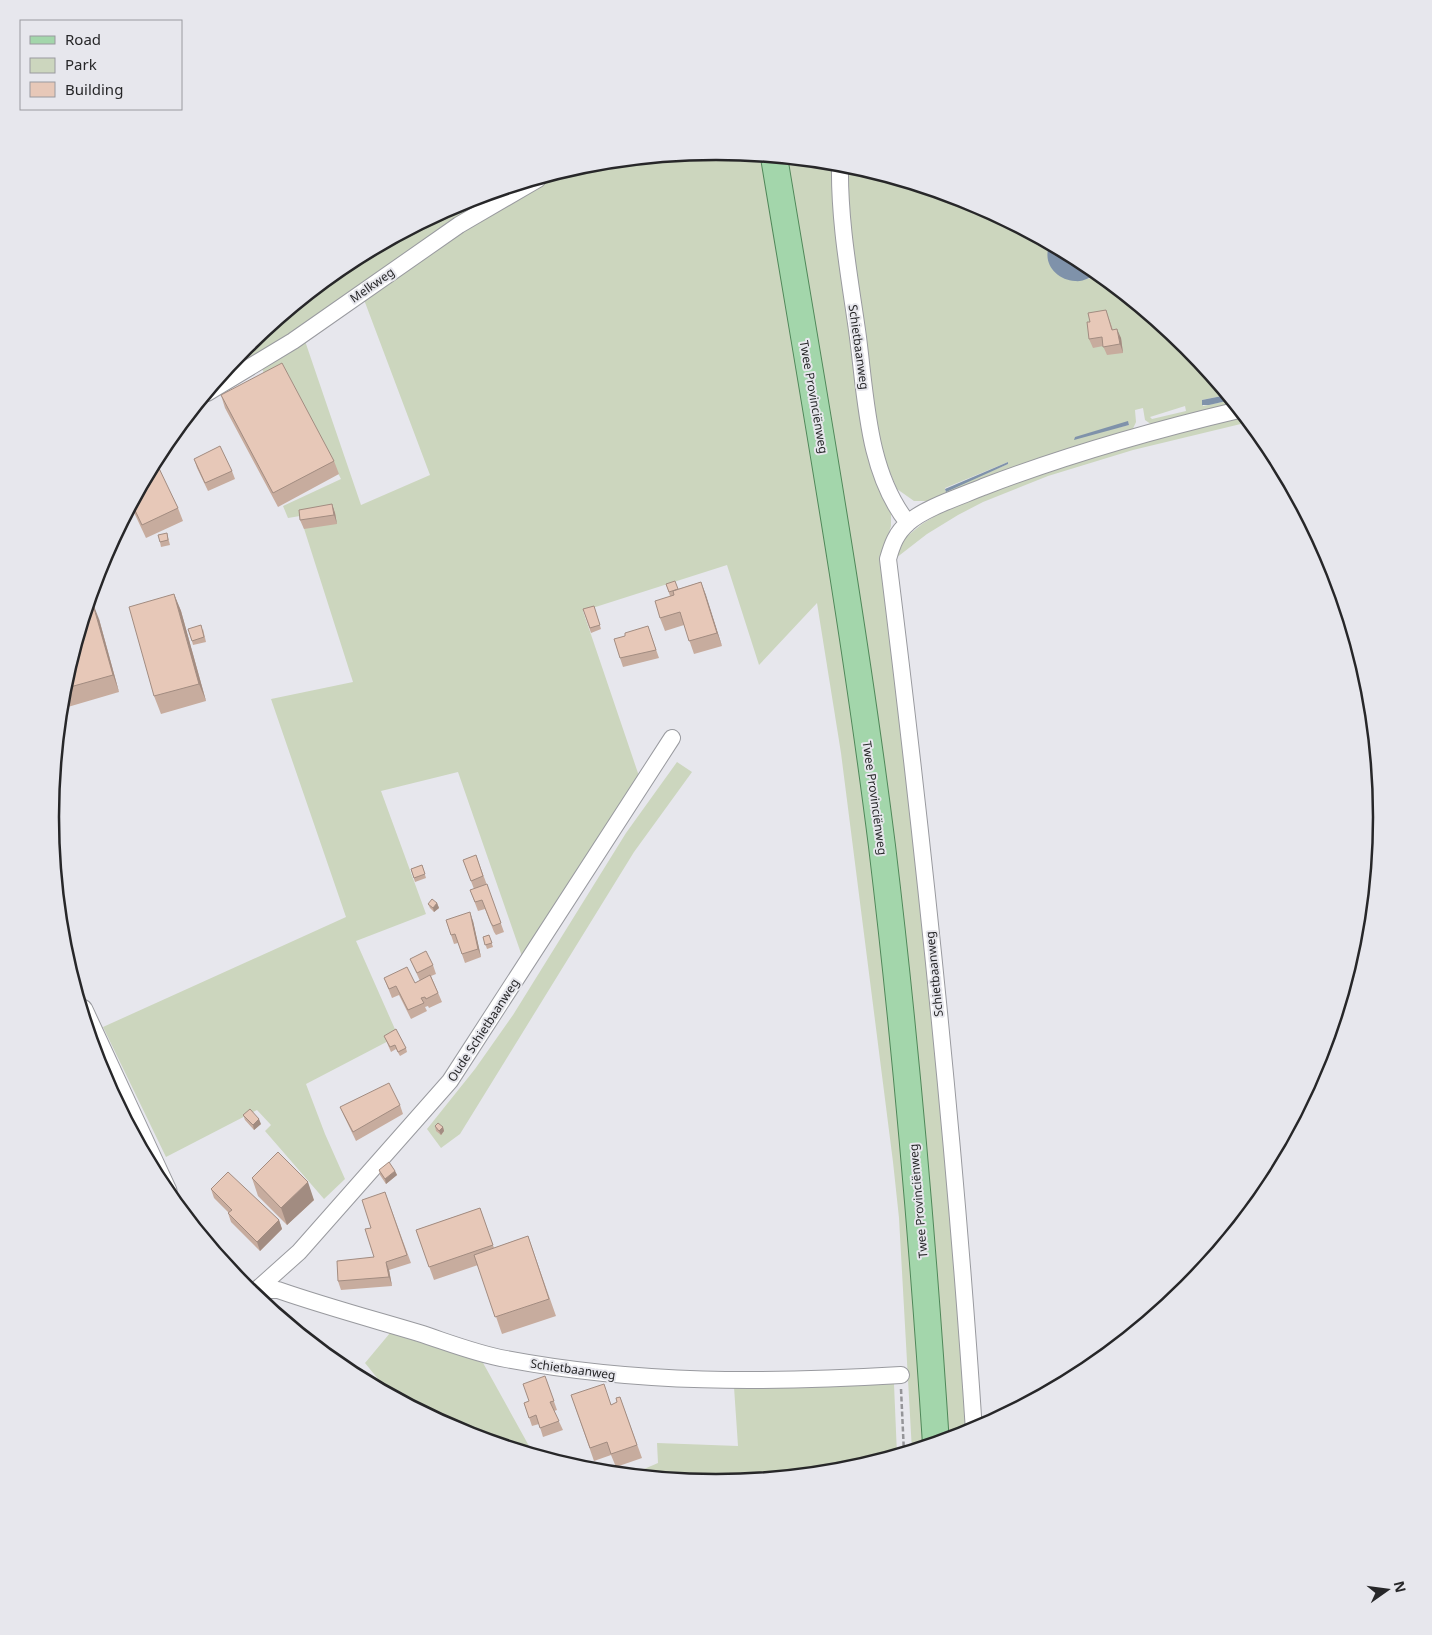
<svg xmlns="http://www.w3.org/2000/svg" width="1432" height="1635" viewBox="0 0 1432 1635" font-family="'Noto Sans',sans-serif">
	<style>
		.green { fill: #ccd6be; fill-rule: evenodd }
		.water { fill: #7f92aa }
		.lines { fill: none; stroke-linecap: round; stroke-linejoin: round }
		.minor-casing { stroke: #999a9f; stroke-width: 18 }
		.tertiary-casing { stroke: #999a9f; stroke-width: 23 }
		.primary-casing { stroke: #4f8759; stroke-width: 28 }
		.path { stroke: #949498; stroke-width: 2.5; stroke-dasharray: 5 2.5; stroke-linecap: butt }
		.minor { stroke: #fff; stroke-width: 16 }
		.tertiary { stroke: #fff; stroke-width: 21 }
		.primary { stroke: #a3d6ab; stroke-width: 26 }
		.wall { fill: #c7ac9e }
		.shaded-wall { fill: #a28c81 }
		.building { fill: #e7c8b8; stroke: #a28c81 }
		.labels { text-anchor: middle; dominant-baseline: central; stroke-width: 4; stroke-linejoin: round; paint-order: stroke }
		.street-label { font-size: 12px; fill: #272729; stroke: #e7e7ed }
		.rim { fill: none; stroke: #272729; stroke-width: 2.5 }
	</style>
	<rect width="100%" height="100%" fill="#e7e7ed"/>
	<path class="green" d="M716,152L765,156L876,872L927,1446L912,1451L899,1218L893,1162L841,753L817,603L759,665L727,565L583,611L641,782L524,962L458,772L381,791L426,914L356,941L398,1036L306,1084L325,1134L345,1179L324,1199L265,1131L271,1125L257,1110L166,1157L103,1027L346,917L271,699L353,682L300,516L288,518L283,506L341,479L288,374L268,383L261,366L304,338L361,505L430,475L363,297L438,243L554,174L586,164Z
		M785,158L836,163V205L891,512V526L884,547L928,951L968,1434L944,1441L851,551L811,299Z
		M845,164L971,202L1050,244L1048,247L1088,279L1098,274L1187,347L1227,395L1202,400L1203,406L1231,400L1236,407L1155,427L1145,420L1143,408L1135,410L1136,422L1131,433L931,501H914L897,489L881,451L851,265ZM1185,406L1186,411L1152,419L1150,417ZM1128,422L1129,425L1074,438ZM1008,462V464L945,491V488Z
		M521,184L382,272L215,384L245,346L346,264L461,202Z
		M1241,413L1249,422L1133,450L1048,476L983,502L958,515L927,534L896,558L905,538L922,524L955,504L1017,477Z
		M677,762L692,772L634,852L460,1134L441,1148L427,1129L475,1069L513,1015L626,833Z
		M390,1333L482,1361L534,1455L461,1433L385,1392L387,1390L365,1363Z
		M894,1384L897,1455L846,1471L716,1483L630,1475L658,1463L657,1443L738,1446L734,1387Z"/>
	<path class="water" d="M1050,244L1086,264L1098,274C1091,277 1083,282 1075,281C1057,280 1041,263 1050,244Z
		M1227,395L1231,400L1209,405H1202V400Z
		M1128,421L1129,425L1074,440L1075,437Z
		M1008,462V464L946,492L945,489Z"/>
	<g class="lines">
		<defs>
			<path id="minor" d="M840,164C839,220 849,274 857,330C866,393 866,471 908,523
				M207,393L293,341L459,225L538,179
				M253,1290H278C324,1306 372,1319 419,1333C447,1342 477,1354 506,1359C638,1384 767,1383 901,1375
				M252,1294L299,1252L450,1081L672,738
				M974,1431C955,1140 924,849 888,559C892,545 896,533 908,523C924,508 962,496 983,487C1069,454 1150,431 1239,410"/>
			<path id="tertiary" d="M82,1010L166,1191"/>
			<path id="primary" d="M774,157C812,386 853,616 882,846C906,1045 923,1244 936,1444"/>
		</defs>
		<use href="#minor" class="minor-casing"/>
		<use href="#tertiary" class="tertiary-casing"/>
		<use href="#primary" class="primary-casing"/>
		<path class="path" d="M901,1389L904,1453"/>
		<use href="#minor" class="minor"/>
		<use href="#tertiary" class="tertiary"/>
		<use href="#primary" class="primary"/>
	</g>
	<path class="wall" d="M1106,310L1113,330L1121,338L1123,353L1107,355L1103,346L1093,348L1089,339L1090,322Z
		M221,395L334,461L339,474L278,507L225,408Z
		M194,459L232,471L235,479L208,491L197,468Z
		M154,463L178,508L183,521L146,538L131,506Z
		M332,504L335,513L337,524L304,529L300,520Z
		M167,533L170,545L161,547L160,542Z
		M701,582L722,646L694,654L684,625L665,631L660,618L670,596L666,584L678,589Z
		M174,594L181,611L206,701L161,714L154,696Z
		M594,606L601,629L591,633L583,609Z
		M99,619L119,692L61,709L63,687Z
		M203,629L206,642L193,645L192,641Z
		M651,635L659,658L623,667L620,658Z
		M476,855L504,932L496,935L494,932L485,909L478,911L470,890L474,889L463,860Z
		M422,865L426,878L415,882L411,869Z
		M437,903L439,908L434,912L430,908L428,904Z
		M446,920L473,921L481,957L465,963L458,943L454,944Z
		M489,935L493,947L487,949L483,937Z
		M410,959L433,965L436,974L431,976L442,1002L429,1008L428,1006L425,1007L427,1011L411,1019L399,995L392,998L384,978L415,983L420,981Z
		M384,1036L406,1048L407,1052L400,1056L396,1049L391,1052Z
		M400,1105L403,1114L356,1141L344,1116L340,1107Z
		M243,1115L261,1124L254,1130L245,1120Z
		M435,1126L443,1127L444,1131L441,1135L436,1131Z
		M379,1170L395,1171L397,1175L386,1184L380,1175Z
		M252,1178L314,1200L287,1225L258,1196Z
		M211,1189L279,1220L282,1229L260,1251L231,1222L228,1213H229L214,1198Z
		M385,1192L411,1263L389,1270L392,1286L341,1290L338,1281L374,1257L371,1228Z
		M480,1208L494,1248L528,1236L556,1316L502,1334L478,1265L434,1280L416,1230Z
		M545,1376L557,1410L554,1411L563,1430L543,1437L539,1424L532,1426L524,1403L529,1401Z
		M571,1395L611,1405L617,1402L620,1397L642,1458L616,1467L611,1455L594,1461Z"/>
	<path class="shaded-wall" d="M1117,329L1121,338L1123,353L1120,344Z
		M332,504L335,513L337,524L334,515Z
		M701,582L706,595L722,646L717,633Z
		M174,594L181,611L206,701L199,684Z
		M92,601L99,619L119,692L113,675Z
		M437,903L439,908L434,912L433,908Z
		M470,912L473,921L481,957L478,949Z
		M259,1119L261,1124L254,1130L253,1125Z
		M443,1127L444,1131L441,1135L439,1131Z
		M395,1171L397,1175L386,1184L385,1179Z
		M308,1182L314,1200L287,1225L281,1208Z
		M279,1220L282,1229L260,1251L257,1242Z
		M386,1262L389,1270L392,1286L389,1277Z"/>
	<path class="building" d="M1106,310L1112,330L1117,329L1120,344L1103,347L1102,337L1089,339L1087,322H1090L1088,313Z
		M282,363L334,461L273,493L221,395Z
		M220,446L232,471L205,483L194,459Z
		M156,462L178,508L142,525L132,504L154,463Z
		M332,504L334,515L300,520L299,510Z
		M167,533L168,540L160,542L158,535Z
		M675,581L678,589L669,592L666,584Z
		M701,582L717,633L689,641L680,612L660,618L655,601L674,595L673,591Z
		M174,594L199,684L154,696L129,607Z
		M92,601L113,675L63,689L89,602Z
		M594,606L600,625L590,628L583,609Z
		M201,625L204,637L192,641L188,629Z
		M648,626L656,650L620,658L614,639L625,636V633Z
		M476,855L483,876L471,881L463,860Z
		M422,865L425,874L414,878L411,869Z
		M487,884L501,923L493,926L491,923L482,900L475,902L470,890Z
		M432,899L437,903L433,908L428,904Z
		M470,912L478,949L462,954L455,934L451,935L446,920Z
		M489,935L492,943L485,945L483,937Z
		M426,951L433,965L417,973L410,959Z
		M407,967L415,983L430,975L438,993L426,999L425,997L421,998L424,1003L408,1010L396,986L389,989L384,978Z
		M396,1029L406,1048L398,1052L395,1045L390,1047L384,1036Z
		M389,1083L400,1105L353,1132L340,1107Z
		M250,1109L259,1119L253,1125L243,1115Z
		M438,1123L443,1127L439,1131L435,1126Z
		M278,1152L308,1182L281,1208L252,1178Z
		M389,1162L395,1171L385,1179L379,1170Z
		M228,1172L279,1220L257,1242L228,1213L232,1210L211,1189Z
		M385,1192L407,1255L386,1262L389,1277L338,1281L337,1261L374,1257L365,1229L371,1228L362,1200Z
		M480,1208L493,1245L429,1267L416,1230Z
		M528,1236L549,1299L495,1317L474,1255Z
		M545,1376L554,1401L550,1402L559,1421L540,1428L536,1415L529,1418L524,1403L529,1401L523,1384Z
		M604,1384L611,1405L617,1402L616,1398L620,1397L637,1445L611,1454L607,1442L590,1448L571,1395Z"/>
	<g class="labels">
		<g class="street-label">
			<text transform="translate(372 285) rotate(-35)">Melkweg</text>
			<text transform="translate(859 347) rotate(82)">Schietbaanweg</text>
			<text transform="translate(814 397) rotate(80)">Twee Provinciënweg</text>
			<text transform="translate(875 798) rotate(82)">Twee Provinciënweg</text>
			<text transform="translate(934 974) rotate(-96)">Schietbaanweg</text>
			<text transform="translate(483 1030) rotate(-57)">Oude Schietbaanweg</text>
			<text transform="translate(918 1201) rotate(-95)">Twee Provinciënweg</text>
			<text transform="translate(573 1369) rotate(8)">Schietbaanweg</text>
		</g>
	</g>
	<path d="M0 0H1432V1635H0ZM59 817a657 657 0 1 1 1314 0a657 657 0 1 1-1314 0Z" fill="#e7e7ed" fill-rule="evenodd"/>
	<path class="rim" d="M59 817a657 657 0 1 1 1314 0a657 657 0 1 1-1314 0Z"/>
	<rect x="20" y="20" width="162" height="90" fill="#e7e7ed" stroke="#9a9a9f"/>
	<rect x="30" y="36" width="25" height="8" fill="#a3d6ab" stroke="#9a9a9f"/>
	<text x="65" y="45" font-size="15" fill="#272729">Road</text>
	<rect x="30" y="58" width="25" height="15" fill="#ccd6be" stroke="#9a9a9f"/>
	<text x="65" y="70" font-size="15" fill="#272729">Park</text>
	<rect x="30" y="82" width="25" height="15" fill="#e7c8b8" stroke="#9a9a9f"/>
	<text x="65" y="95" font-size="15" fill="#272729">Building</text>
	<g transform="translate(1387 1590) rotate(76)" stroke="#e7e7ed" stroke-width="4" paint-order="stroke">
	<path d="M0-4L9 19L0 12L-9 19Z" fill="#272729"/>
	<text y="-8" font-size="14" font-weight="bold" text-anchor="middle" fill="#272729">N</text>
	</g>
</svg>
